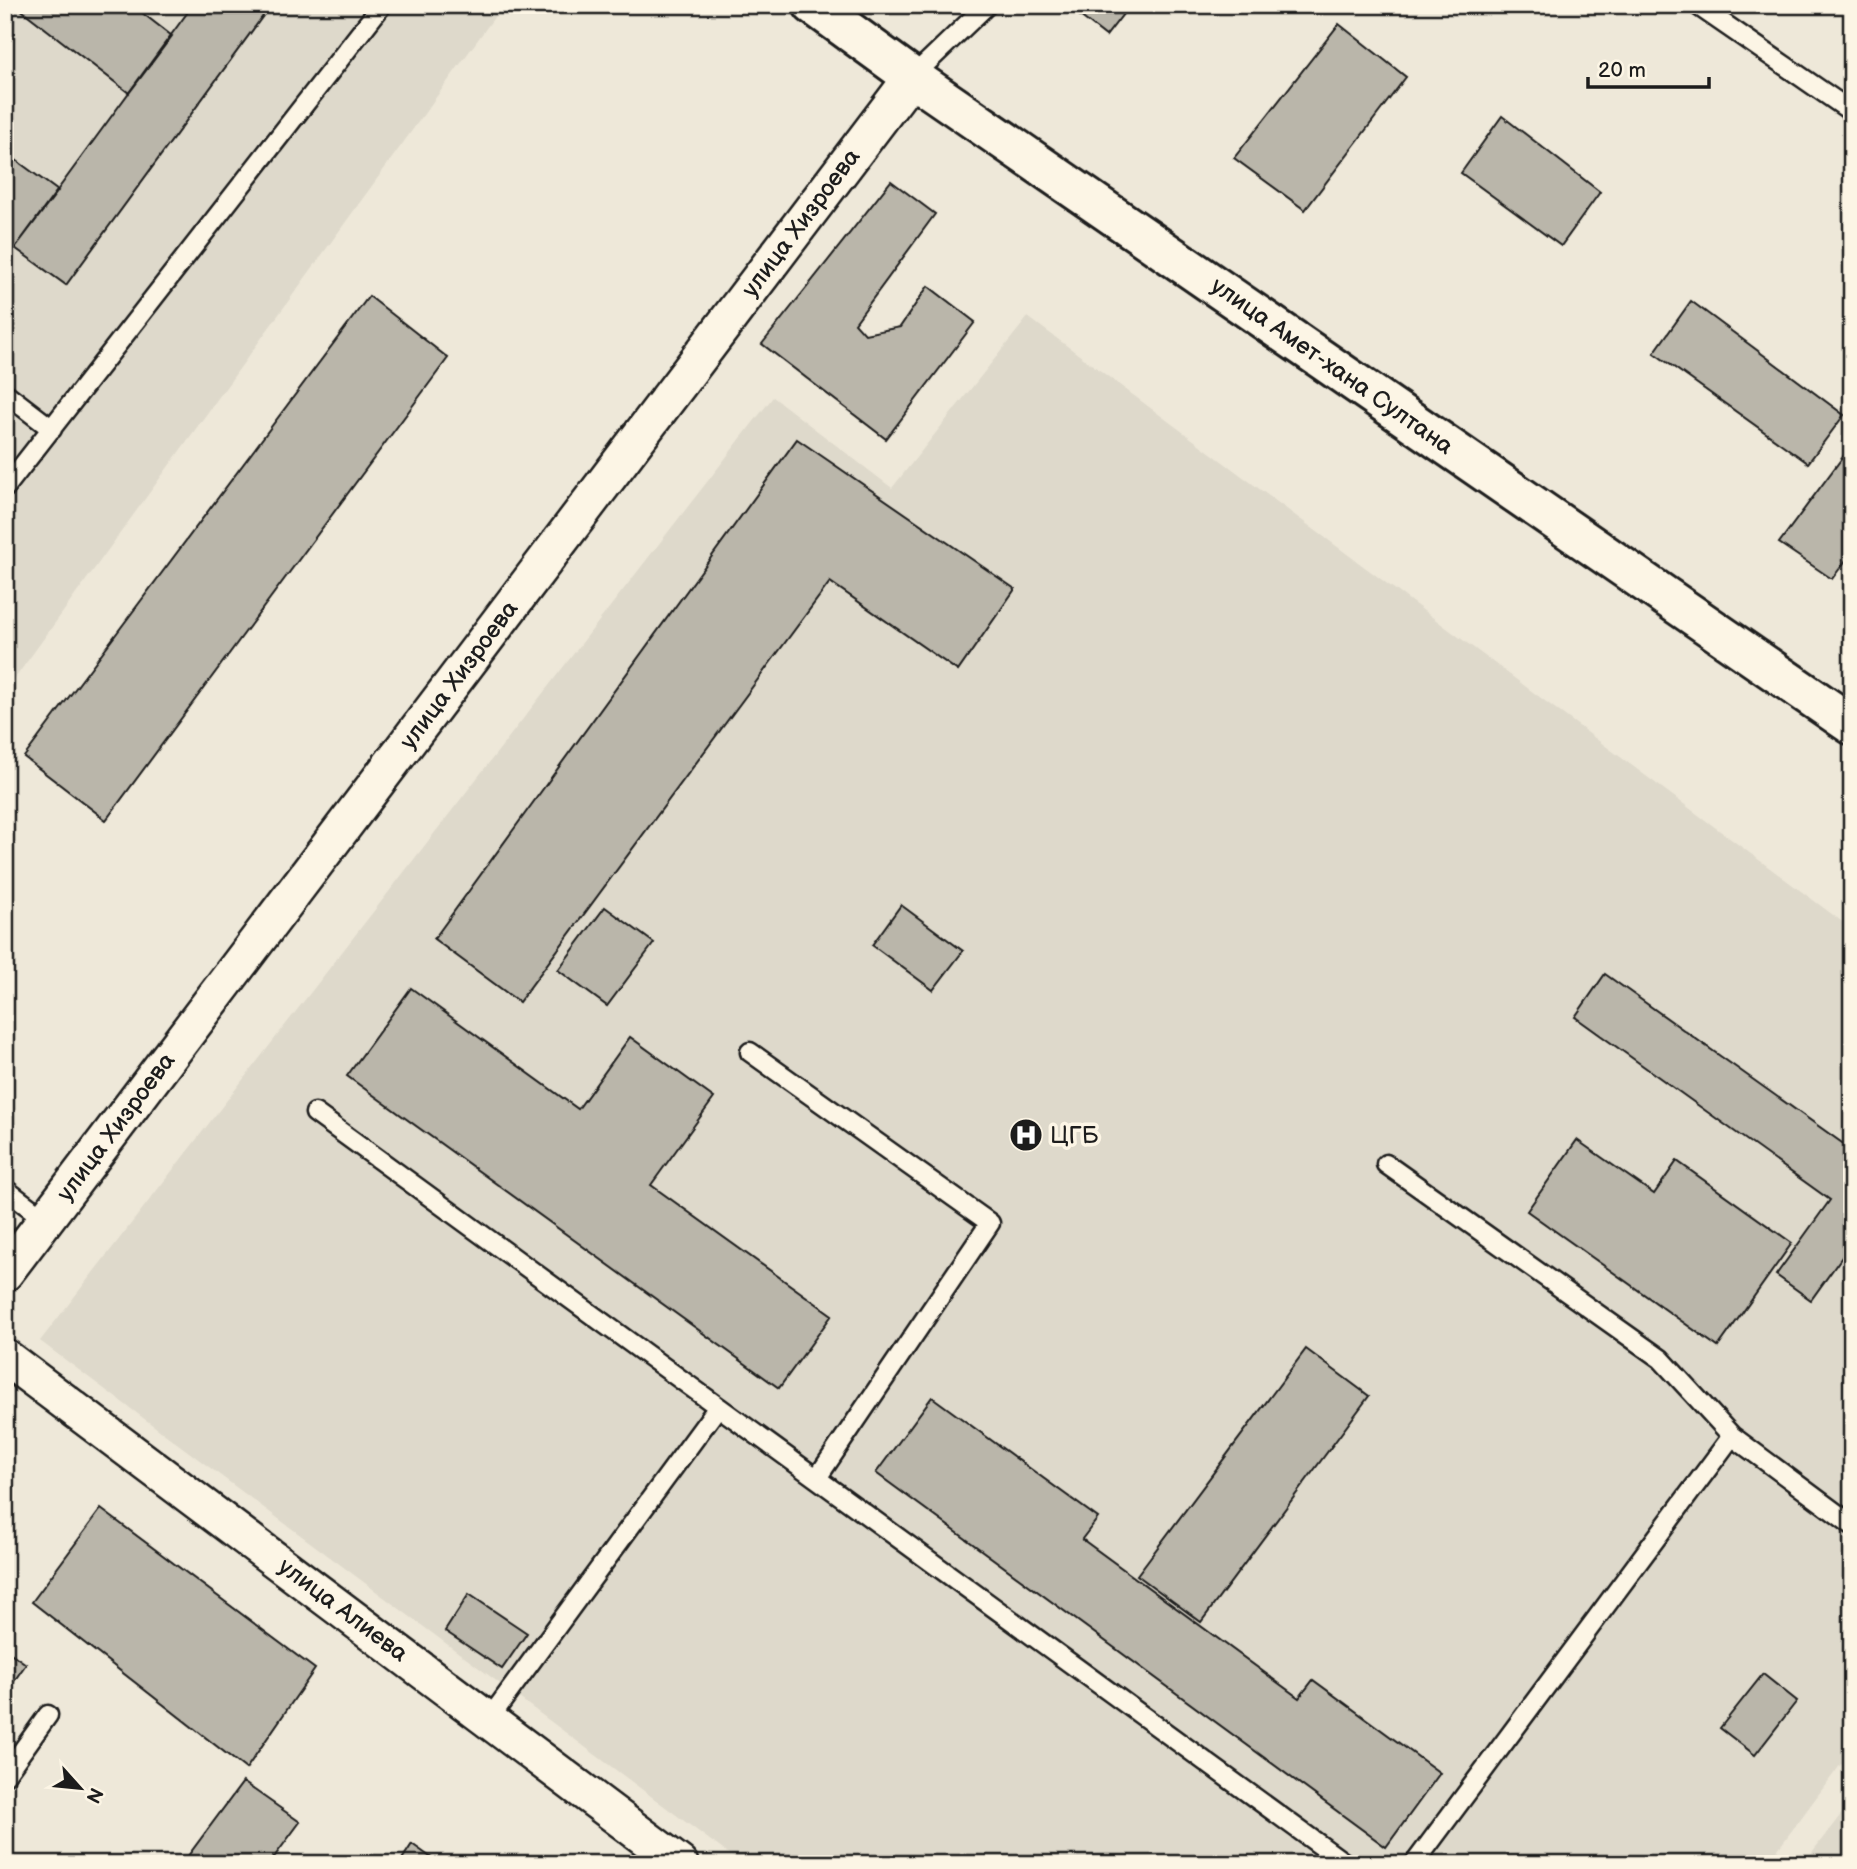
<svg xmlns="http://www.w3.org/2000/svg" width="1857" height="1869" viewBox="0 0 1857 1869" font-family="'Balsamiq Sans',sans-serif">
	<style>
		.built { fill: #ded9cb }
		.building { fill: #bab6aa; stroke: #1c1c1c; stroke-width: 2 }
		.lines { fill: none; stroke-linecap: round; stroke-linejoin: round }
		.lane-casing { stroke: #1c1c1c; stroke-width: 23 }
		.street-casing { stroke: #1c1c1c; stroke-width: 40 }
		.primary-casing { stroke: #1c1c1c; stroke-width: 44 }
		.lane { stroke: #fcf5e5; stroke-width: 18 }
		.street { stroke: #fcf5e5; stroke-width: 35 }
		.primary { stroke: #fcf5e5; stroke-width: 38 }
		.labels { text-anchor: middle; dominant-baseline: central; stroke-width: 7; stroke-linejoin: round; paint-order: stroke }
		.street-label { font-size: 24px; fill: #1c1c1c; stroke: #fcf5e5 }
		.poi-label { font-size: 24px; fill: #1c1c1c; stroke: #fcf5e5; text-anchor: start }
	</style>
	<rect width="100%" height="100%" fill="#eee8d9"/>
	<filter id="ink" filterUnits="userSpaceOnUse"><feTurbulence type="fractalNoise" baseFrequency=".0143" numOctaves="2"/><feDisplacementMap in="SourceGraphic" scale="14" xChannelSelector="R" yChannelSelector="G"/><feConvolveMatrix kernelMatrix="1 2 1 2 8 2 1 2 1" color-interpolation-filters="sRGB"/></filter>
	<g filter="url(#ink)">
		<path class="built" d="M5,5H503L5,692Z
			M1028,317L1852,929V1771L1841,1764L1767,1864H742L40,1341L773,397L892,488Z
			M1852,1800V1864H1803Z"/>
		<path class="building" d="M15,5H132L172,36L129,93Z
			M193,5H271L66,285L15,248Z
			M1066,5H1130L1106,36Z
			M1339,24L1406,77L1305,210L1234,158Z
			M1502,116L1600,192L1561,246L1461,173Z
			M5,152L58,191L15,248L5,241Z
			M891,181L935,214L855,323L865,334L900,327L928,286L975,322L886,439L762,344Z
			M369,296L448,358L106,820L24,757Z
			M1691,301L1844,415L1808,463L1654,353Z
			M797,439L1015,589L958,671L830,582L519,1002L434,939Z
			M1851,446L1852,552L1832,579L1779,543Z
			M901,905L963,951L933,990L872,945Z
			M605,907L654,943L607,1006L558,970Z
			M1605,974L1852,1150V1243L1811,1300L1776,1275L1830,1200L1575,1017Z
			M411,988L578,1109L630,1037L714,1098L651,1185L832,1315L779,1388L347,1076Z
			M1577,1140L1654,1194L1677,1161L1792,1243L1718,1347L1527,1211Z
			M1306,1349L1369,1396L1201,1622L1137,1575Z
			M932,1397L1098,1518L1082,1539L1299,1698L1313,1680L1440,1773L1386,1847L876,1473Z
			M101,1509L315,1669L246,1769L32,1602Z
			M469,1594L527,1633L502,1669L445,1631Z
			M5,1649L26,1664L5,1694Z
			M1763,1674L1797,1701L1755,1755L1720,1728Z
			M243,1782L300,1822L269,1864H182Z
			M412,1844L440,1864H399Z"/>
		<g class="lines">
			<defs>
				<path id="lane" d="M1697,5L1852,112
					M912,77L987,5
					M5,393L52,429
					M5,488L382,5
					M750,1052L990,1223L817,1478
					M315,1113L1346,1864
					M1386,1164L1661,1359L1732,1436
					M5,1189L46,1220
					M489,1719L718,1407
					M5,1775L48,1715
					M1414,1864L1732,1436L1852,1525"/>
				<path id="street" d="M5,1273L912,77
					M5,1357L680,1864"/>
				<path id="primary" d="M813,5L912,77L1852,725"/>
			</defs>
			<use href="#lane" class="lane-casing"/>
			<use href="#street" class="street-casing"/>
			<use href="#primary" class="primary-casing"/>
			<use href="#lane" class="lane"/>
			<use href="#street" class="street"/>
			<use href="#primary" class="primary"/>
		</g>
	</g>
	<defs>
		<symbol id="hospital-disc" viewBox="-11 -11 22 22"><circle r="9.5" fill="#1c1c1c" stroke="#fcf5e5"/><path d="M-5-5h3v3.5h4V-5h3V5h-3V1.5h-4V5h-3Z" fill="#fff"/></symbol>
	</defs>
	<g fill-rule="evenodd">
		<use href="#hospital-disc" x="1007" y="1116" width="38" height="38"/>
	</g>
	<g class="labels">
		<g class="street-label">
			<text transform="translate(801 223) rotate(-53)">улица Хизроева</text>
			<text transform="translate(1332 366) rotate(35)">улица Амет-хана Султана</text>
			<text transform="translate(459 675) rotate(-53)">улица Хизроева</text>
			<text transform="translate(116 1127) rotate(-53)">улица Хизроева</text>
			<text transform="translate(343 1610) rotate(37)">улица Алиева</text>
		</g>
		<g class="poi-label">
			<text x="1050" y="1135">ЦГБ</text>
		</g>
	</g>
	<rect width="1857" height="1869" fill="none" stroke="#fcf5e5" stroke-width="28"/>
	<rect x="14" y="14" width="1829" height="1841" fill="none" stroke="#1c1c1c" stroke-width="2.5" filter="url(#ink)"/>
	<g transform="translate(80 1788) rotate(117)" stroke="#fcf5e5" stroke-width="5" paint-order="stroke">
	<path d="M0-5L12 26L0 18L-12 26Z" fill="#1c1c1c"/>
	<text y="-10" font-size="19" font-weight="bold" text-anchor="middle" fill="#1c1c1c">N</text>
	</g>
	<path d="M1588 77v10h121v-10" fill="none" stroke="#1c1c1c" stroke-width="3.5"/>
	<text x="1598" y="77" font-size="21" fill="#1c1c1c" stroke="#fcf5e5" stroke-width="5" paint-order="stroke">20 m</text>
</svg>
